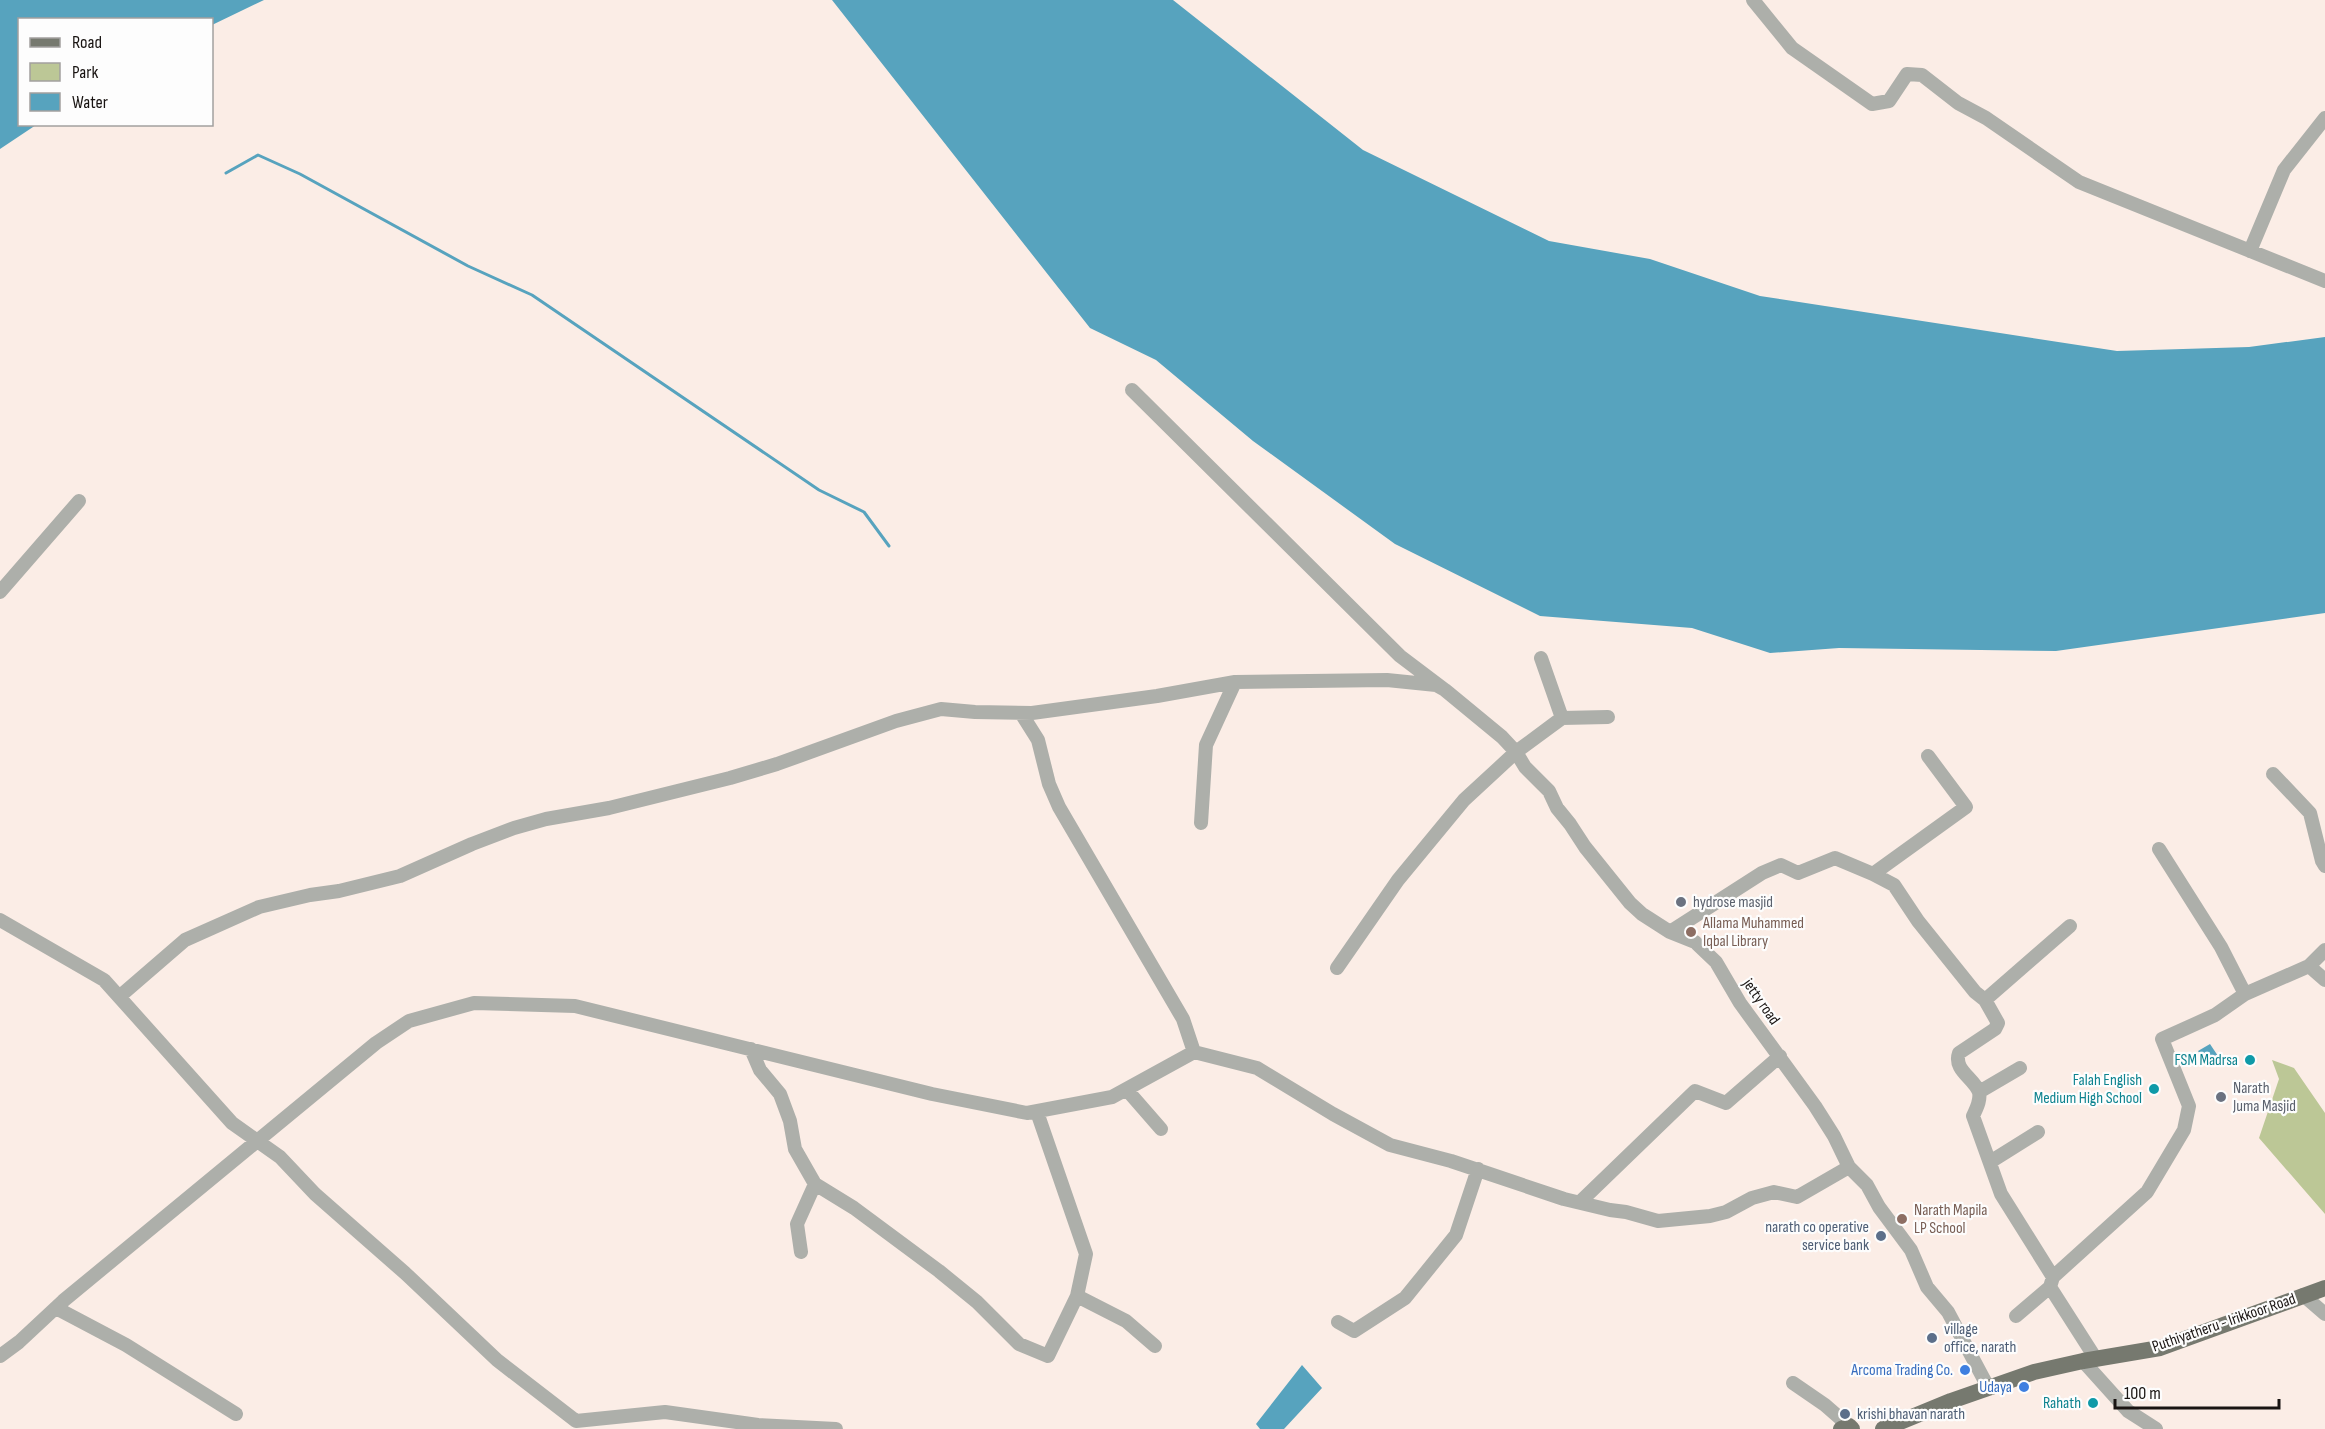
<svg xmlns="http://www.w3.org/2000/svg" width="2325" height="1429" viewBox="0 0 2325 1429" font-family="'Sofia Sans Condensed',sans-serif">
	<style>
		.green { fill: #bcc796 }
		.water { fill: #57a3be }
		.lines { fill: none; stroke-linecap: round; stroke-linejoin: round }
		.stream { stroke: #57a3be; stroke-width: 3 }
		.minor { stroke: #adafaa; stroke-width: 14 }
		.major { stroke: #76796f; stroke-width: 16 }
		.worship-dot { fill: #6b7280; stroke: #fdfdfd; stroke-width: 2 }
		.education-dot { fill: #8d6e63; stroke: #fdfdfd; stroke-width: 2 }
		.culture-dot { fill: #0f9aa8; stroke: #fdfdfd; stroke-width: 2 }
		.service-dot { fill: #5c6f8a; stroke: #fdfdfd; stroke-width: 2 }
		.shop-dot { fill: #3f7fe0; stroke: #fdfdfd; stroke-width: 2 }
		.labels { text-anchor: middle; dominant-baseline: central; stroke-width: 4.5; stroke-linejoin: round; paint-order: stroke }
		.worship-label { font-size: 16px; fill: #5b616d; stroke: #fdfdfd; text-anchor: start }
		.education-label { font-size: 16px; fill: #785e54; stroke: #fdfdfd; text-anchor: start }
		.street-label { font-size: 16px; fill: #191412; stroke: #fdfdfd }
		.culture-label { font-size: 16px; fill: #0d838f; stroke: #fdfdfd; text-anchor: end }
		.service-label { font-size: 16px; fill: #4e5e75; stroke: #fdfdfd; text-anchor: start }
		.shop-label { font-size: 16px; fill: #366cbe; stroke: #fdfdfd; text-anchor: end }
	</style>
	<rect width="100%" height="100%" fill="#fbede6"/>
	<path class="green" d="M2272,1060L2294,1068L2325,1113V1214L2259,1138L2279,1079Z"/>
	<path class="water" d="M0,0H264L212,25V20H20V124L36,125L0,149Z
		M832,0H1173L1363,150L1549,241L1650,259L1760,296L2117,351L2249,347L2325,337V613L2056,651L1839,648L1770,653L1692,628L1540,616L1395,544L1253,441L1156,360L1090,328Z
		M2210,1044L2218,1056L2206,1063L2198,1051Z
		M1302,1365L1322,1388L1284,1429H1260L1256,1424Z"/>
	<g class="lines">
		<path class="stream" d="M226,173L258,155L300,174L468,266L532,295L819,490L864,512L889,546"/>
		<path class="minor" d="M1753,0L1792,48L1872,104L1889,101L1907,74L1922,75L1958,103L1986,118L2079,182L2325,281
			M2250,251L2284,170L2325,118
			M1132,390L1400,656L1445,690L1502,737L1516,752L1525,767L1549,791L1557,808L1570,824L1585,847L1630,903L1642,914L1670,932L1695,942L1716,962L1740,1003L1815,1106L1834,1136L1849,1167L1867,1185L1879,1207L1911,1250L1927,1287L1948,1312L1988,1387
			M0,592L79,501
			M1541,658L1562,718
			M1021,713L1038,740L1049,784L1059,807L1183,1019L1194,1052
			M2273,774L2310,813L2322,861L2325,866
			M1201,823L1206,745L1235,682
			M2159,849L2221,947L2245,994
			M1873,874L1966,807L1928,756
			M0,920L104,980L232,1123L280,1157L315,1194L405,1273L497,1360L576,1421L665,1412L758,1425L836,1429
			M1670,932L1762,873L1781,865L1798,873L1835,858L1873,874L1894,885L1918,921L1975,992L1985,1000L1998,1023L1995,1029L1959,1053C1953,1070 1974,1078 1979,1092C1981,1101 1976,1109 1973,1116L2001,1194L2053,1277L2050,1287L2096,1359
			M2309,966L2325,980
			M1337,968L1398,880L1464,800L1516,752L1562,718L1608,717
			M119,997L185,940L259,907L310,895L339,891L400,876L472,844L514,828L546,819L609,808L730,778L777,764L896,721L941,709L975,712L1032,713L1157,696L1235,682L1387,680L1436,685L1445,690
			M1985,1000L2070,926
			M751,1049L760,1070L780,1094L790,1121L795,1149L815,1184L854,1208L939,1271L977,1302L1019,1344L1048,1356L1077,1296L1086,1254L1037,1112
			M1127,1090L1161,1129
			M1979,1092L2020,1068
			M1990,1162L2038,1132
			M1580,1202L1695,1091L1726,1103L1780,1056
			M801,1252L797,1224L815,1184
			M2053,1277L2147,1192L2184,1130L2189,1106L2162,1039L2215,1015L2245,994L2309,966L2325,950
			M2303,1295L2325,1314
			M1077,1296L1126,1321L1155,1346
			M56,1308L126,1345L236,1414
			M2016,1316L2050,1287
			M1338,1322L1354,1331L1405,1298L1456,1235L1478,1169
			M0,1356L19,1342L63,1301L376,1043L409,1021L474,1003L575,1006L932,1094L1027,1113L1112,1097L1194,1052L1257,1068L1333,1114L1390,1145L1451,1161L1564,1199L1610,1210L1626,1212L1658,1221L1710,1216L1726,1212L1752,1198L1774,1192L1797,1197L1849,1167
			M2083,1361L2128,1411L2156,1429
			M1793,1383L1825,1405L1849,1426"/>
		<path class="major" d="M1841,1429L1849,1426L1852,1429
			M1883,1429L1951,1401L2034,1372L2083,1361L2160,1348L2325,1288"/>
	</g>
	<g class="worship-dot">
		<circle cx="1681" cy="902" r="6"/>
		<circle cx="2221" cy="1097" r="6"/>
	</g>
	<g class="education-dot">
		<circle cx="1691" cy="932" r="6"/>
		<circle cx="1902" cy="1219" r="6"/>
	</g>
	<g class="culture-dot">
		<circle cx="2250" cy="1060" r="6"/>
		<circle cx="2154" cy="1089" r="6"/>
		<circle cx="2093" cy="1403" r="6"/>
	</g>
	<g class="service-dot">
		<circle cx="1881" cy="1236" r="6"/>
		<circle cx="1932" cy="1338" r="6"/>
		<circle cx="1845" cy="1414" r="6"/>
	</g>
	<g class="shop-dot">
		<circle cx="1965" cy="1370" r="6"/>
		<circle cx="2024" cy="1387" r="6"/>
	</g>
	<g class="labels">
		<g class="worship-label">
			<text x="1693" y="902">hydrose masjid</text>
			<text x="2233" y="1088">Narath<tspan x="2233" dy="18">Juma Masjid</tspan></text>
		</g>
		<g class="education-label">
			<text x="1703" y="923">Allama Muhammed<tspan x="1703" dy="18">Iqbal Library</tspan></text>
			<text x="1914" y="1210">Narath Mapila<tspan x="1914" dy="18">LP School</tspan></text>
		</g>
		<g class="street-label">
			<text transform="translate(1761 1002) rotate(55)">jetty road</text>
			<text transform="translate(2224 1323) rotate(-19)">Puthiyatheru - Irikkoor Road</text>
		</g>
		<g class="culture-label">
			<text x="2238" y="1060">FSM Madrsa</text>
			<text x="2142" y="1080">Falah English<tspan x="2142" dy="18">Medium High School</tspan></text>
			<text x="2081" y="1403">Rahath</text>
		</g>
		<g class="service-label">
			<text x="1869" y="1227" text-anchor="end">narath co operative<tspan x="1869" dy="18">service bank</tspan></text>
			<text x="1944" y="1329">village<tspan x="1944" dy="18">office, narath</tspan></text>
			<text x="1857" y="1414">krishi bhavan narath</text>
		</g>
		<g class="shop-label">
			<text x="1953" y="1370">Arcoma Trading Co.</text>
			<text x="2012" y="1387">Udaya</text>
		</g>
	</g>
	<rect x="18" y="18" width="195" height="108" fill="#fdfdfd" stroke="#a2a09f" stroke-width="1.5"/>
	<rect x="30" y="38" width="30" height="9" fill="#76796f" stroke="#a2a09f" stroke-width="1.5"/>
	<text x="72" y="48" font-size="18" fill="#191412">Road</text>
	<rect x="30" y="63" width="30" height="18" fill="#bcc796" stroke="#a2a09f" stroke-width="1.5"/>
	<text x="72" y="78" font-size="18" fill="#191412">Park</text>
	<rect x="30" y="93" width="30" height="18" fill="#57a3be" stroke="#a2a09f" stroke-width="1.5"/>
	<text x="72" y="108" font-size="18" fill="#191412">Water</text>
	<path d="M2115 1399v9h164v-9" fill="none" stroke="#191412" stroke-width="3"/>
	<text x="2124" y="1399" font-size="18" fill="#191412" stroke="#fdfdfd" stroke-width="4.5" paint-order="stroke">100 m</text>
</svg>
